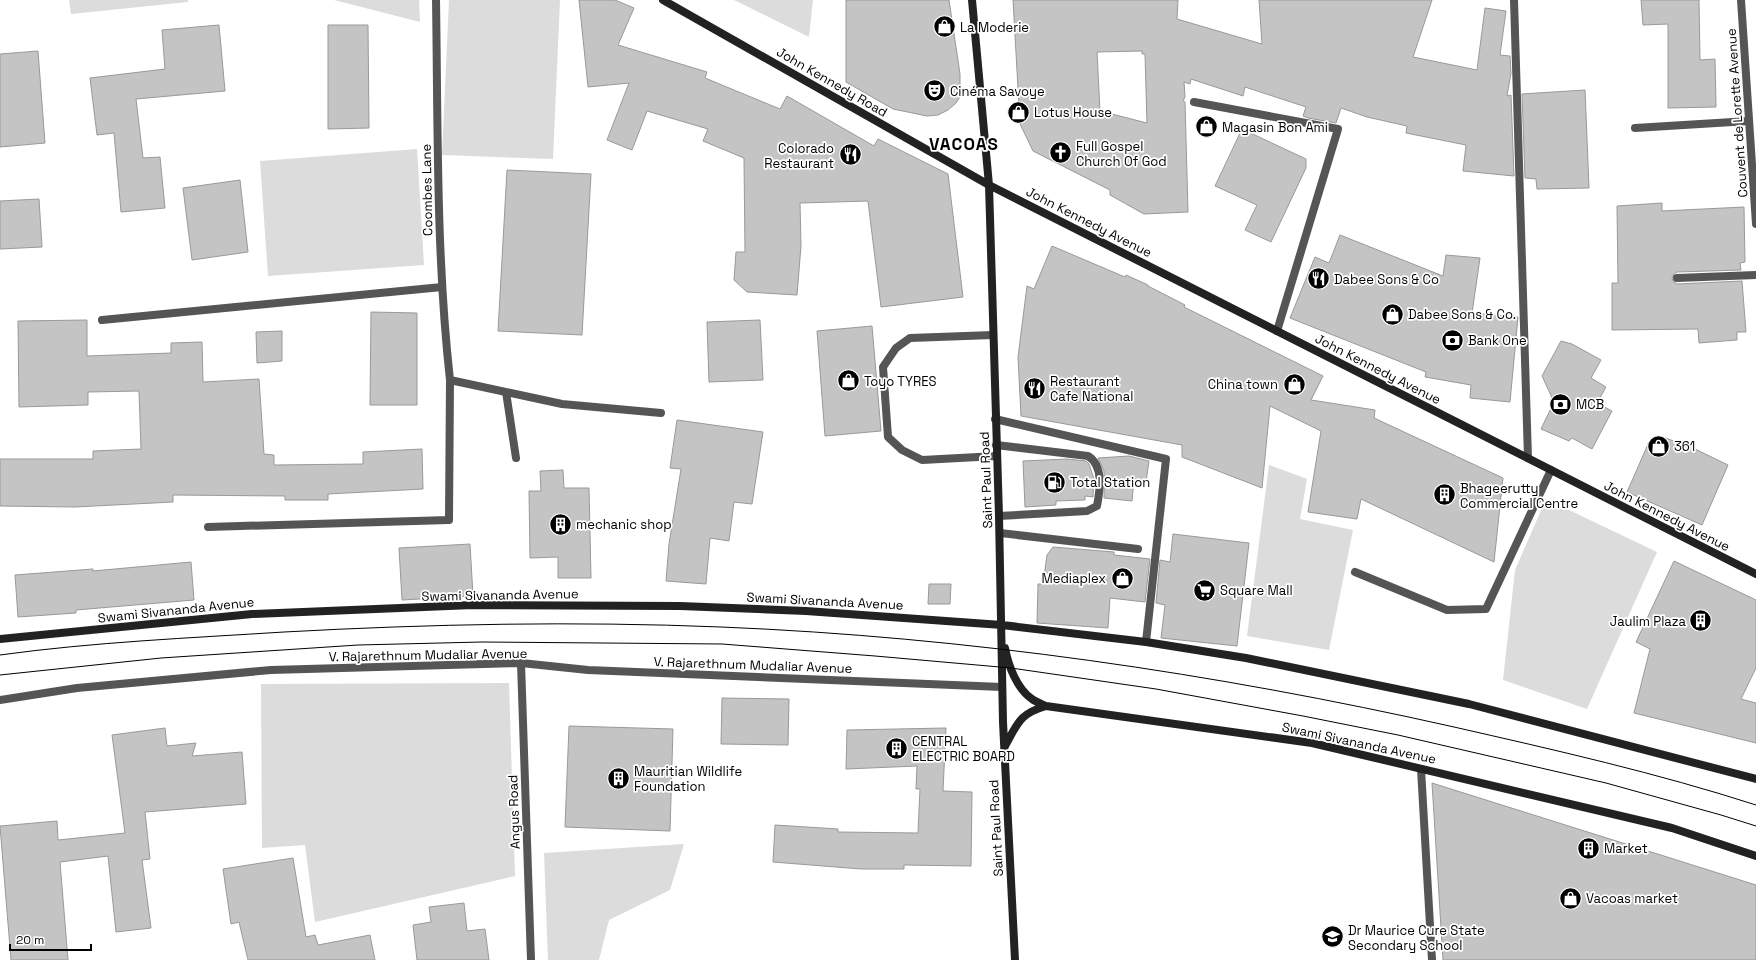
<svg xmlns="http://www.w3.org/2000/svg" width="1756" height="960" viewBox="0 0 1756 960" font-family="'Space Grotesk',sans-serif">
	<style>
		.green { fill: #dcdcdc }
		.building { fill: #c4c4c4; stroke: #999; fill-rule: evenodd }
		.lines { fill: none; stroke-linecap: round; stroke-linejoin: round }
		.lane { stroke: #555; stroke-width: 8 }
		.street { stroke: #555; stroke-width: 8 }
		.secondary { stroke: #222; stroke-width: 8 }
		.tram { stroke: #000; stroke-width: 1 }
		.labels { text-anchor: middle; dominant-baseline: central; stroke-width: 3.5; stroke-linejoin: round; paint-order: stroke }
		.poi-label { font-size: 13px; fill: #000; stroke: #fff; text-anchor: start }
		.street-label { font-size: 13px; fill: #000; stroke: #fff }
		.district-label { font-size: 17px; font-weight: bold; letter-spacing: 1px; fill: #000; stroke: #fff }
	</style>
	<rect width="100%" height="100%" fill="#fff"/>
	<path class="green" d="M69,0H188V2L71,14Z
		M334,0H419L420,22Z
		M449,0H560L553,159L442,155Z
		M734,0H813L809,37Z
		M417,149L424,265L268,276L260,161Z
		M1269,465L1307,479L1300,519L1353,530L1329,650L1247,636Z
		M1546,499L1657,552L1587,709L1503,680L1515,570Z
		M509,683L515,876L315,922L305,845L262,848L261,684Z
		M684,844L670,890L609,920L599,960H548L544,853Z"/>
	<path class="building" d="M579,0H615L634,8L618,45L707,72L705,78L780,109L787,96L874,146L878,139L948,174L963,297L881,307L868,201L800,203L801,246L797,295L747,292L734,280L736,252H745L744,158L703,141L708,129L647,111L632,150L607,140L629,83L588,87Z
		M846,0H949L960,74V97L956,103L948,110L938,115L927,116L893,109L846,82Z
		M1013,0H1178L1177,19L1262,44L1259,0H1432L1413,57L1477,70L1485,8L1506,11L1500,55L1510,56L1511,73L1507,96L1511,95L1514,176L1463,171L1466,145L1406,133L1407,126L1367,117L1341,108L1336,123L1308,118L1303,116L1306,107L1245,87L1243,96L1191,79L1190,84L1184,82L1185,97L1183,101L1185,102L1188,212L1144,214L1110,195V190L1033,151L1020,124ZM1142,51V54H1145L1147,123L1100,111L1097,52Z
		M1641,0H1699L1700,60L1715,59L1716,107L1668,108V24L1643,25Z
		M219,25L225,91L136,99L143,158L160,157L165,208L121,212L114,133L97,135L90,78L165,69L162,30Z
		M328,25H368L369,128L328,129Z
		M38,51L45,143L0,147V54Z
		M1585,90L1589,188L1537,189L1536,179L1525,178L1522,94Z
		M1242,129L1306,159V168L1271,242L1245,230L1257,205L1215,186Z
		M507,170L591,174L582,335L498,331Z
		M240,180L248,252L192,260L183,188Z
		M39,199L42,247L0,249V201Z
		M1662,203V211L1744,207L1745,262L1740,263L1741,270L1677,272L1674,274L1672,278L1673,281L1677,284L1742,281L1746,332H1737V340L1699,343L1698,329L1612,330V283H1618L1617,206Z
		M1340,235L1443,276L1446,255L1480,258L1472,313L1518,317L1510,402L1470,398L1471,385L1425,377L1426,372L1290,318L1315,257L1329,263Z
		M1052,246L1125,277L1126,275L1148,285V286L1185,305L1184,307L1323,376L1311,400L1375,410L1374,418L1503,478L1494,562L1361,499L1357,519L1308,512L1321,431L1270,406L1262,488L1182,457V445L1021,416L1018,357L1027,286L1034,289Z
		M371,312L417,313V405H370Z
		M87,320V356L171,353V343L202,342L203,382L259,379L264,454L274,455V465L363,464V452L422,449L423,489L328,494V500H285V496L173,495V502L75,507L0,506V459H93V451L141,449L139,391L88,392V405L19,407L18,321Z
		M760,320L763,380L709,382L707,322Z
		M872,326L881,431L825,436L817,331Z
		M282,331V361L257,363L256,332Z
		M1561,341L1572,344L1601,360L1591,378L1606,387L1597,403L1612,411L1592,449L1572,438L1569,441L1541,429L1554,402L1542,376Z
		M677,420L763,432L752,504L734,502L729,541L710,538L706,584L666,581L669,544L681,469L670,468Z
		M1663,437L1695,449L1728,465L1702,525L1627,492L1649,442Z
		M1129,456L1149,461L1146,482L1134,480L1132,501L1104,498V471L1098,458Z
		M1067,459L1086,461L1089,464L1094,479L1093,497L1085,496V500L1056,501V505L1025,507L1023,461Z
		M563,470L564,488H589L591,578H558V557L530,558L529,491H541L540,471Z
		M1173,534L1249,543L1237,646L1161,638L1165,605L1156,603L1160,560L1170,562Z
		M470,544L473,596L402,600L399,548Z
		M1053,547L1114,552V555L1150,559L1145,602L1110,598L1108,628L1037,623L1038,584H1043L1047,555Z
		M1674,561L1756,600V668L1741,699L1756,703V743L1634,713L1650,649L1636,642Z
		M191,562L194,600L76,610V613L18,617L15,575L93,569V571Z
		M929,584H951L950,604H928Z
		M722,698L789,699L788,745L721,744Z
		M569,726L673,729L670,831L565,827Z
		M165,728L167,746L196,743L192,756L242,752L246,804L145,812L150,859L142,860L151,928L116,932L108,856L60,862L68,960H11L0,826L57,821L58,840L125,833L112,735Z
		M946,728L943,791L972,792L971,866L904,865V869H861L773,862L775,825L838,829V832L918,833L920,789H916L917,766L846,769L847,730Z
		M1432,783L1756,885V960H1443Z
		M293,858L306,937L315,935L318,945L370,935L375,960H248L239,922L231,924L223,869Z
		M464,903L467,931L485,929L489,960H417L413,925L431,922L429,907Z"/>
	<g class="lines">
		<path class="lane" d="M993,335L910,338L896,348L883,367L888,437L902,450L922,460L997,456
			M995,419L1166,459L1146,642
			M996,445L1088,456C1104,466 1100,490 1097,506L1087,511L999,516
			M1000,533L1138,549
			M1355,572L1447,610L1486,609L1551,470
			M1421,769L1432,960"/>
		<path class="street" d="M436,0C438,127 436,254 450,380
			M1514,0L1528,458
			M1741,0L1756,224
			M1194,102L1338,129L1277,331
			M1635,128L1749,121
			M1677,278L1756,275
			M102,320L442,287
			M506,392L516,458
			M208,527L449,520L450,380L562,404L661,413
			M521,663L531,960
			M0,700L77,688L271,670L521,663L588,670L1002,687"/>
		<path class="secondary" d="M663,0L989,185L1756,574
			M972,0L989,185L999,516L1003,722L1015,960
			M0,639L252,614L473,605L680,606L806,611L1002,625L1146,642L1246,658L1469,704L1756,779
			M1005,648C1008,665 1017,689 1032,699C1036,702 1042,704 1046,706L1312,743L1672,828L1756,856
			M1005,746C1018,723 1019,714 1046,706"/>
		<path class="tram" d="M0,655C94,642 190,638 284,632C430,624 576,621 721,627C967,637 1214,673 1454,727C1555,750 1657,773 1756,805
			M0,675L161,658L358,645L482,642L722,644L875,656L1011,668L1156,689L1303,716L1398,735L1606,783L1721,815L1756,826"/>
	</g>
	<defs>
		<symbol id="shop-disc" viewBox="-11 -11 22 22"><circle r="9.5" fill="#000" stroke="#fff"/><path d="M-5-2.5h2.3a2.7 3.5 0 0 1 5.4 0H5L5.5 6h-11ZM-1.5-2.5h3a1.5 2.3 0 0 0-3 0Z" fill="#fff"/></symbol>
		<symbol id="theatre-disc" viewBox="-11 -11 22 22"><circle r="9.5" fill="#000" stroke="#fff"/><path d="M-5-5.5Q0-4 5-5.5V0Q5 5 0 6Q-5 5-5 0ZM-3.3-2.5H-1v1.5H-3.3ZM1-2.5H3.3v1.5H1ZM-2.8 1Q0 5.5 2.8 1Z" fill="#fff"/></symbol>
		<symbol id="church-disc" viewBox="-11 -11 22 22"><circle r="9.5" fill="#000" stroke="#fff"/><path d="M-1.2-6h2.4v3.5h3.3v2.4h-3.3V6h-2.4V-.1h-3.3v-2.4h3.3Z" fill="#fff"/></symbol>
		<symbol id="restaurant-disc" viewBox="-11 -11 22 22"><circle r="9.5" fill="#000" stroke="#fff"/><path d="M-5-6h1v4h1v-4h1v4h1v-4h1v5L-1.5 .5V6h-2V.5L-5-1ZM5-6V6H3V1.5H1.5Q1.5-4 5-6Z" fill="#fff"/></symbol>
		<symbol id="bank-disc" viewBox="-11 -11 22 22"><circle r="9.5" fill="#000" stroke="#fff"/><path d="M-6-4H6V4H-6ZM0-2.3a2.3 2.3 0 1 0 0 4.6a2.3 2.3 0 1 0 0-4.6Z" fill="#fff"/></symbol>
		<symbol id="fuel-disc" viewBox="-11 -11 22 22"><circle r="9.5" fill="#000" stroke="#fff"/><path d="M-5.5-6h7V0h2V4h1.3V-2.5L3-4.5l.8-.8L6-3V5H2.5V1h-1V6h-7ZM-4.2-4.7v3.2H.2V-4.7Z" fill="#fff"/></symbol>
		<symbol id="building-disc" viewBox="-11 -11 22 22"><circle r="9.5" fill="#000" stroke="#fff"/><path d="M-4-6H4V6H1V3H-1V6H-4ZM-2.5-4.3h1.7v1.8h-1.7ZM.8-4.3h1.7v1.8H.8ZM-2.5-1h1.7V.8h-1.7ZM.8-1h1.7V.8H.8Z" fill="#fff"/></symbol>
		<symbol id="supermarket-disc" viewBox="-11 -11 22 22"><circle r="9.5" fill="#000" stroke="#fff"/><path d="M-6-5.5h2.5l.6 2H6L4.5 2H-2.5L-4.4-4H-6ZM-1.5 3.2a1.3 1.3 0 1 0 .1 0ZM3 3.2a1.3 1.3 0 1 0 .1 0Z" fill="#fff"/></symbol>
		<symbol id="university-disc" viewBox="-11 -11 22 22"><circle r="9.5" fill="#000" stroke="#fff"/><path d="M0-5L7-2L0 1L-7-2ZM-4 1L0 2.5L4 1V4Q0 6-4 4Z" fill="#fff"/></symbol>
	</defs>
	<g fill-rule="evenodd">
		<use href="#shop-disc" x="932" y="14" width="25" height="25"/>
		<use href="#theatre-disc" x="922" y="78" width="25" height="25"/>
		<use href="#shop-disc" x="1006" y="100" width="25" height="25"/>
		<use href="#shop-disc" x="1194" y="114" width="25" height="25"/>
		<use href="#church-disc" x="1048" y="140" width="25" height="25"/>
		<use href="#restaurant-disc" x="838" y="142" width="25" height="25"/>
		<use href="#restaurant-disc" x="1306" y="266" width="25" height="25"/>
		<use href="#shop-disc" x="1380" y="302" width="25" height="25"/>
		<use href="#bank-disc" x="1440" y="328" width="25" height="25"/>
		<use href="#shop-disc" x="836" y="368" width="25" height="25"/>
		<use href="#shop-disc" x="1282" y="372" width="25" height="25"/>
		<use href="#restaurant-disc" x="1022" y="376" width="25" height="25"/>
		<use href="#bank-disc" x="1548" y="392" width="25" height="25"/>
		<use href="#shop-disc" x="1646" y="434" width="25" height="25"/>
		<use href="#fuel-disc" x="1042" y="470" width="25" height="25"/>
		<use href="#building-disc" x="1432" y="482" width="25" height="25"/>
		<use href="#building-disc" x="548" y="512" width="25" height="25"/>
		<use href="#shop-disc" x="1110" y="566" width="25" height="25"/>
		<use href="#supermarket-disc" x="1192" y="578" width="25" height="25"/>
		<use href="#building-disc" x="1688" y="608" width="25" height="25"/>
		<use href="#building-disc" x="884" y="736" width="25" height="25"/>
		<use href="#building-disc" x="606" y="766" width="25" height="25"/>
		<use href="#building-disc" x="1576" y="836" width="25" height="25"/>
		<use href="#shop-disc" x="1558" y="886" width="25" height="25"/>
		<use href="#university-disc" x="1320" y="924" width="25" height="25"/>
	</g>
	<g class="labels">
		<g class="poi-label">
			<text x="960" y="27">La Moderie</text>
			<text x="950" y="91">Cinéma Savoye</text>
			<text x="1034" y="112">Lotus House</text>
			<text x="1222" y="127">Magasin Bon Ami</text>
			<text x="1076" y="146">Full Gospel<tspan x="1076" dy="15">Church Of God</tspan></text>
			<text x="834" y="148" text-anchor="end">Colorado<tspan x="834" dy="15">Restaurant</tspan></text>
			<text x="1334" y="279">Dabee Sons &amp; Co</text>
			<text x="1408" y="314">Dabee Sons &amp; Co.</text>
			<text x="1468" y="340">Bank One</text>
			<text x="864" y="381">Toyo TYRES</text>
			<text x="1050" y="381">Restaurant<tspan x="1050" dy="15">Cafe National</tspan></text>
			<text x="1278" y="384" text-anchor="end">China town</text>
			<text x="1576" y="404">MCB</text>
			<text x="1674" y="446">361</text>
			<text x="1070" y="482">Total Station</text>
			<text x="1460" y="488">Bhageerutty<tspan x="1460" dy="15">Commercial Centre</tspan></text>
			<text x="576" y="524">mechanic shop</text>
			<text x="1106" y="578" text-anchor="end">Mediaplex</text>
			<text x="1220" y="590">Square Mall</text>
			<text x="1686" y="621" text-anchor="end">Jaulim Plaza</text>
			<text x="912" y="741">CENTRAL<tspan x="912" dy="15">ELECTRIC BOARD</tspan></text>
			<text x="634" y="771">Mauritian Wildlife<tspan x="634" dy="15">Foundation</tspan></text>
			<text x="1604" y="848">Market</text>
			<text x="1586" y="898">Vacoas market</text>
			<text x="1348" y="930">Dr Maurice Cure State<tspan x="1348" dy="15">Secondary School</tspan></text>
		</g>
		<g class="street-label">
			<text transform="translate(832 82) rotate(30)">John Kennedy Road</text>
			<text transform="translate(1737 113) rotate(-94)">Couvent de Lorette Avenue</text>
			<text transform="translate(427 190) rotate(-91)">Coombes Lane</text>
			<text transform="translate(1089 222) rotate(27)">John Kennedy Avenue</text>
			<text transform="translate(1378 369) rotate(27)">John Kennedy Avenue</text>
			<text transform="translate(986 480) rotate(-92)">Saint Paul Road</text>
			<text transform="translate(1667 516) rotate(27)">John Kennedy Avenue</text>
			<text transform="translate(500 595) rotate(-1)">Swami Sivananda Avenue</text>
			<text transform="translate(825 601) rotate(3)">Swami Sivananda Avenue</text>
			<text transform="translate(176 610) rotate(-6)">Swami Sivananda Avenue</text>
			<text transform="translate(428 655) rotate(-1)">V. Rajarethnum Mudaliar Avenue</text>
			<text transform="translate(753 665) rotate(2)">V. Rajarethnum Mudaliar Avenue</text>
			<text transform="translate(1359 743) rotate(12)">Swami Sivananda Avenue</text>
			<text transform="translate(514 812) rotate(-92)">Angus Road</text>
			<text transform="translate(996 828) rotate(-93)">Saint Paul Road</text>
		</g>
		<g class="district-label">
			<text x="964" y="144">VACOAS</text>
		</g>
	</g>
	<path d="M10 944v6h81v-6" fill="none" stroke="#000000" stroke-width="2"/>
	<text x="16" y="944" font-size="12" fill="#000000" stroke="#ffffff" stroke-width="3" paint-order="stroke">20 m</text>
</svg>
